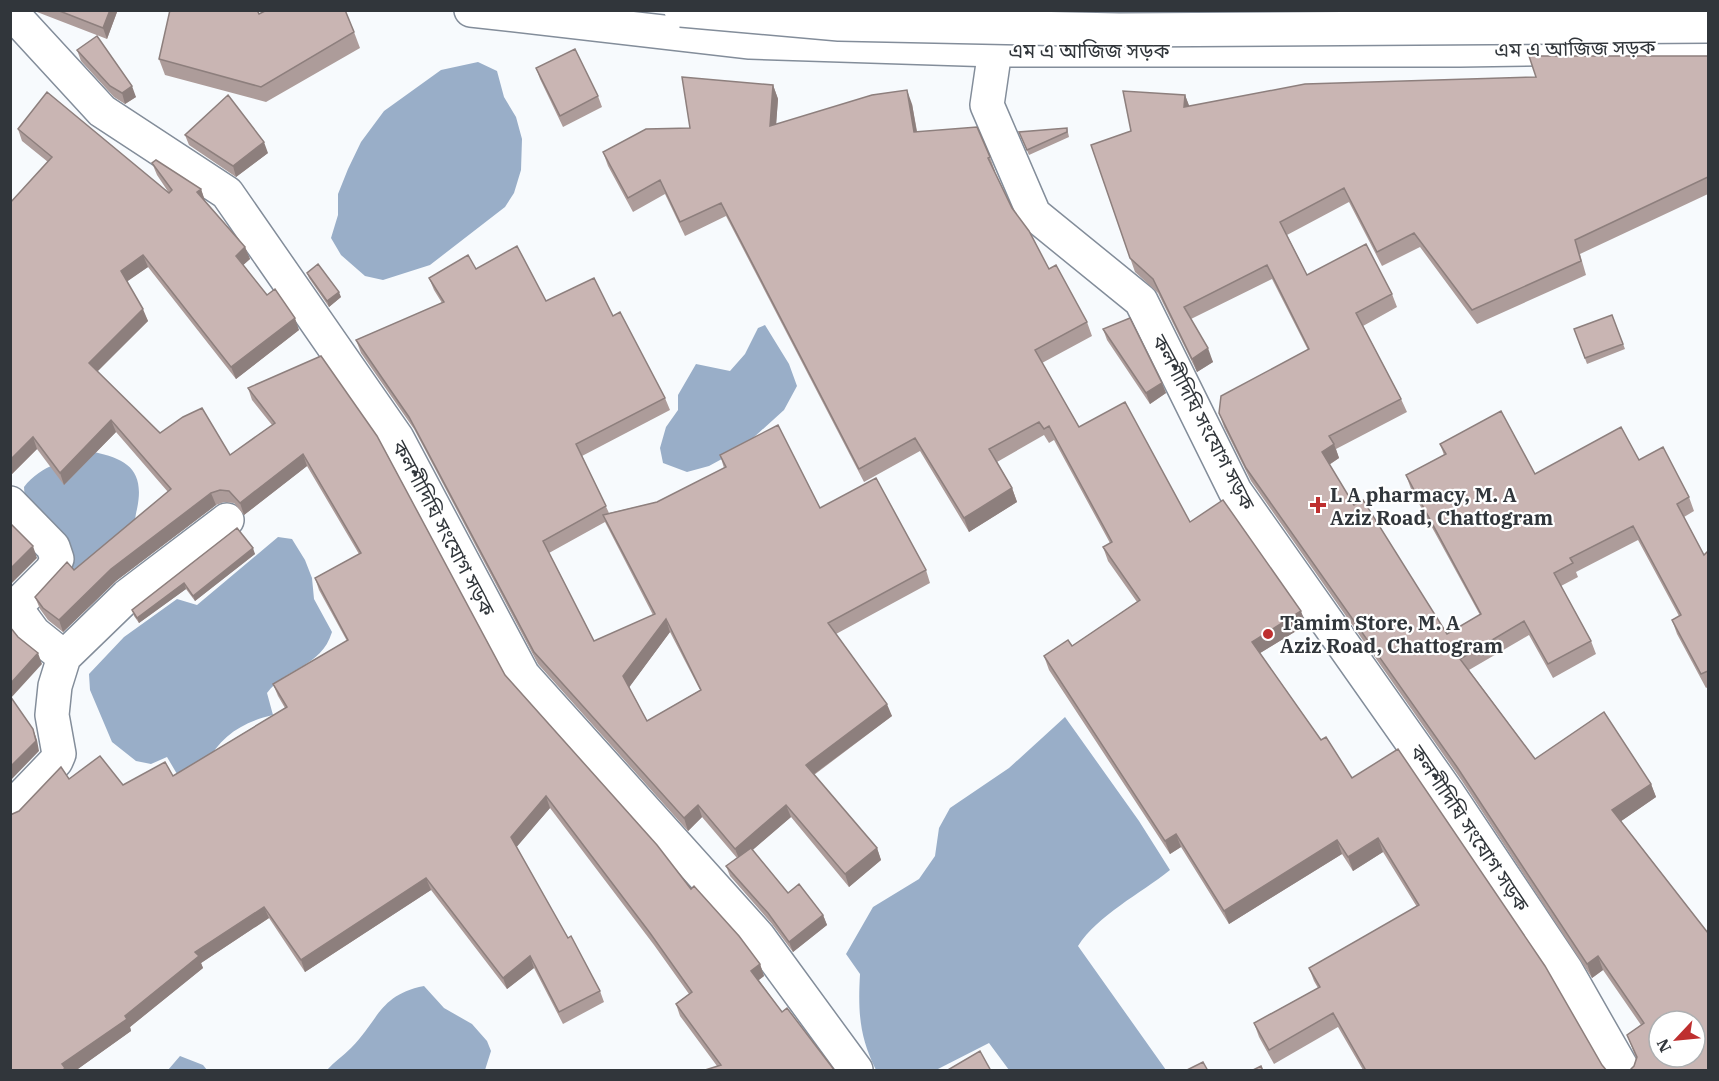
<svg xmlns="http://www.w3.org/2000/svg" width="1719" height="1081" viewBox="0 0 1719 1081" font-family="'IBM Plex Serif','Noto Sans Bengali',serif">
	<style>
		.water { fill: #99aec8 }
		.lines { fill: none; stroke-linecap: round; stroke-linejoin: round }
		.minor-casing { stroke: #838d9a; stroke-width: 36 }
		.major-casing { stroke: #838d9a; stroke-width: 36 }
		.minor { stroke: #fff; stroke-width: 33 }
		.major { stroke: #fff; stroke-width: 33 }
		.highway-bridge-casing { stroke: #838d9a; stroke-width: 36; stroke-linecap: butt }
		.highway-bridge { stroke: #fff; stroke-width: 33 }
		.wall { fill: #ad9c9a; fill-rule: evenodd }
		.shaded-wall { fill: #8d7f7d }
		.building { fill: #c9b5b3; stroke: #8d7f7d; stroke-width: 1.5; fill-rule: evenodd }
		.poi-dot { fill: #be2f2f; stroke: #fff; stroke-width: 2 }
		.labels { text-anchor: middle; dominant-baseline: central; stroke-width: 4.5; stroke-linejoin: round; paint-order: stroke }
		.street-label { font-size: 20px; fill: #31363b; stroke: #fff }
		.poi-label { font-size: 20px; font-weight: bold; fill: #31363b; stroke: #fff; text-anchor: start }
	</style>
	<rect width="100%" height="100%" fill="#f7fafd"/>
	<path class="water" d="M478,62L497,71L504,97L516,117L522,139L521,170L514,193L505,207L430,265L383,280L365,276L341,255L331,238L338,215V194L348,169L361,142L384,111L441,70Z
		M765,325L789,364L797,386L784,410L742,448L709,466L687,472L663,463L660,448L666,427L678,410V395L696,364L730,371L745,354L758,328Z
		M94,452C128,459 145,471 137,509C135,516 135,526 132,532C124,546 92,573 79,586L25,502L24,487C41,465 68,459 94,452Z
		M278,537L292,539L305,560L312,578L314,599L332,632C321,668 286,667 267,693L273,715C242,722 219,737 205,766L177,774L167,757L151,764L136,761L112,742L90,690L89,674L124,637L177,599L197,605Z
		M1065,717L1139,821L1170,870C1140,894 1098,915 1078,946L1166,1070H1009L989,1043L936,1070H876C859,1036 858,1011 860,974L846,954L873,907L919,879L935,856L939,828L950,808L1009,768Z
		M424,986L444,1008L472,1024L487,1041L491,1051L485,1070H327C334,1062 343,1056 351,1048C379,1020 379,995 424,986Z
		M180,1056L203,1065L207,1070H168Z"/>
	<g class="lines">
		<defs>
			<path id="minor" d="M10,11L102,111L227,193L397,438L523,675L758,936L856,1070
				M995,50L987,105L1034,214L1141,301L1235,491L1447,792L1566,970L1623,1070
				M10,503L53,547L57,559L52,570L15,607L34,633L64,657
				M10,809L56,761L59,754L52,715L55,686L64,657L127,596L227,520"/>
			<path id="major" d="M471,10L750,42L995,50H1460L1708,46"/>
		</defs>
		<use href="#minor" class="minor-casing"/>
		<use href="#major" class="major-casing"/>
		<use href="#minor" class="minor"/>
		<use href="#major" class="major"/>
		<defs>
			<path id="highway-bridge" d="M681,10L839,24L1119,30L1708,26"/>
		</defs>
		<use href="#highway-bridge" class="highway-bridge-casing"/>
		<use href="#highway-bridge" class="highway-bridge"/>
	</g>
	<path class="wall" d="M35,10H117V12L107,39L37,12Z
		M259,14L354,32L360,48L266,102L165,75L159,59Z
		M77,50L136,97L125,104L114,97L81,61Z
		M1708,56V194L1580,254L1586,275L1477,324L1420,247L1382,266L1349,202L1287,235L1307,275L1392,294L1397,307L1363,326L1401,399L1407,412L1336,449L1339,458L1329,465L1354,505L1447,634L1480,615L1411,489L1406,475L1444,455L1440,444L1535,474L1639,460L1689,497L1694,511L1684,517L1704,555L1708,551V687L1706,688L1677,634L1672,620L1679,616L1638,540L1576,572L1578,577L1561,586L1591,641L1596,654L1553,678L1529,635L1469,670L1535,759L1651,784L1656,797L1621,821L1708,933L1634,1066L1636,1058L1627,1035L1641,1025L1603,970L1592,978L1462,781L1251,481L1224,427L1219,413L1308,350L1272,279L1191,319L1213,362L1197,372L1158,293L1135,272L1091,145L1131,131L1185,95L1189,106L1536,77Z
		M536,68L598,96L602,107L563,127L540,79Z
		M773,85L778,99L776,124L912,104L917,131L990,157L995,171H994L1012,208L1049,269L1087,322L1092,336L1042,363L1079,427L1190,522L1306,625L1260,653L1321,740L1352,778L1545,966L1363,1070L1338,1027L1274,1064L1259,1037L1254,1023L1318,988L1314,981L1309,968L1417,907L1383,852L1353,871L1342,854L1229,924L1181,847L1170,854L1049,670L1044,656L1072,646L1137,602L1108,561L1103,547L1110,543L1054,440L1049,443L1044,435L997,462L1012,488L1017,502L969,532L920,451L864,482L726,216L685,236L665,194L633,212L608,166L603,152L690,128Z
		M1067,128L1069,137L1029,155L1019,132Z
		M18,129L169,193L157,175L152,163L201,189L205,201L245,247L250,259L243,265L267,295L299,330L236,379L148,267L127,281L148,321L97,371L160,433L230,455L272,425L252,400L248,388L505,675L691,889L760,964L764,976L759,980L782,1012L835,1071L717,1066L680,1016L676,1004L689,994L654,945L550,808L516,847L568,938L600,991L604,1002L563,1024L534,968L507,989L431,890L305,972L269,918L201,963L203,968L130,1027L131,1031L75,1071H10L69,779L123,785L173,776L285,708L278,696L273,684L347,641L319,590L315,578L359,554L307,466L244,515L234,503L224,502L216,505L116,581L63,632L48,620L40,609L35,597L74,570L168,492L116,432L64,485L37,449L10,476L48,162L22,141Z
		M185,135L268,153L236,177L189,145Z
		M476,269L546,301L613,316L665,398L670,410L582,456L609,513L657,502L724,468L720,455L820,508L926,570L930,583L836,634L892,716L814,775L877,848L881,860L849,887L791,817L752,850L788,893L823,915L827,925L793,952L772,924L730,876L726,866L737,858L702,817L688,831L538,664L414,429L361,353L356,340L442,303L434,290L429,278ZM605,522L653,615L594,641L549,553ZM670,632L700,690L647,721L629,687Z
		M307,273L341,297L329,307L309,278Z
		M1612,315L1625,349L1587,364L1574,329Z
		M1103,329L1162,383L1166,393L1150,404L1107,340Z
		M237,528L255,554L195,601L186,589L139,623L134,616L132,610Z"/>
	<path class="shaded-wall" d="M110,10H117V12L107,39L103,28Z
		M773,85L778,99L775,140L770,126Z
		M132,86L136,97L125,104L122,93Z
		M907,90L912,104L919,145L914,132Z
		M1185,95L1190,108L1184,107Z
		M264,142L268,153L236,177L233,166Z
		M201,189L205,201L201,204L197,192Z
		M245,247L250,259L240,268L236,256Z
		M143,255L148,267L125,283L121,271Z
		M339,292L341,297L329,307L327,301Z
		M143,309L148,321L94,375L89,363Z
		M295,318L299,330L236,379L231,367Z
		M1208,348L1213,362L1197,372L1192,359Z
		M1162,383L1166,393L1150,404L1146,393Z
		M111,420L116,432L64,485L60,473Z
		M33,437L37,449L10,476V460Z
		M1334,444L1339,458L1327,466L1322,452Z
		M303,454L307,466L244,515L240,503Z
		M1012,488L1017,502L969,532L964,518Z
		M211,493L216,505L116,581L63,632L59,620L111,569Z
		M33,546L37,558L10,585V569Z
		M253,548L255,554L195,601L193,596Z
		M184,583L186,589L139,623L137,618Z
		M1301,611L1306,625L1257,655L1252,642Z
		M666,619L670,632L628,689L623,676Z
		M38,653L42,664L10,699V684Z
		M887,704L892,716L810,777L806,765Z
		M33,729L37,740L39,751L10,781V767Z
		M1651,784L1656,797L1617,824L1612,810Z
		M546,796L550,808L515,849L511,837Z
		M698,805L702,817L688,831L684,818Z
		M786,805L791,817L740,861L735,849Z
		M1176,834L1181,847L1170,854L1165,841Z
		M1378,838L1383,852L1353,871L1348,857Z
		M1337,840L1342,854L1229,924L1224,911Z
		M877,848L881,860L849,887L845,874Z
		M426,878L431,890L305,972L301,960Z
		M264,907L269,918L201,963L203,968L130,1027L131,1031L75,1071H62V1064L125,1016L195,952Z
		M823,915L827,925L793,952L789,942Z
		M530,956L534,968L507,989L503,978Z
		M1598,956L1603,970L1592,978L1587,964Z
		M760,964L764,976L756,982L751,971Z"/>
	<path class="building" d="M57,10H110L103,28Z
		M170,10H257L259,14L267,10H345L354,32L261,87L159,59Z
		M97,36L132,86L122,93L110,86L77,50Z
		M575,49L598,96L560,116L536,68Z
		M1529,56H1708V177L1575,240L1581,261L1472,310L1414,233L1377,252L1344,188L1280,222L1307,275L1366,244L1392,294L1356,313L1401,399L1329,436L1334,444L1322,452L1354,505L1363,500L1447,634L1481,614L1406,475L1446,454L1440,444L1501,411L1535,474L1621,427L1639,460L1663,447L1689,497L1677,504L1704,555L1708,551V671L1701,674L1672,620L1681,615L1633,526L1570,558L1573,563L1554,573L1591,641L1548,664L1524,621L1460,659L1535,759L1604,712L1651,784L1612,810L1708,933V1071H1629L1634,1066L1637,1057L1627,1035L1644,1023L1598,956L1587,964L1457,767L1246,468L1219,413L1221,396L1309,349L1267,265L1184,307L1208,348L1192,359L1153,279L1130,258L1091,145L1131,131L1123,91L1185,95L1184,107L1305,84L1536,77ZM1659,1021H1695V1057H1659Z
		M682,77L773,85L770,126L872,95L907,90L914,132L977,127L990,157L988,158L1012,208L1029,231L1049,269L1056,265L1087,322L1035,350L1079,427L1125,402L1190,522L1223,500L1301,611L1252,642L1321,740L1326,737L1352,778L1398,749L1545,966L1602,1065L1607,1071H1361L1365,1069L1333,1013L1269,1050L1254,1023L1320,987L1309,968L1419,905L1378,838L1348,857L1337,840L1224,911L1176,834L1165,841L1044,656L1068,640L1072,646L1140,600L1103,547L1112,542L1049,426L1044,429L1039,422L989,449L1012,488L964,518L915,438L859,469L721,203L680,222L660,180L628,198L603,152L646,129L690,128Z
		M47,92L169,193L172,190L152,163L156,160L201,189L197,192L245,247L236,256L267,295L275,289L295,318L231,367L143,255L121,271L143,309L89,363L160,433L183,417L202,408L230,455L275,423L248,388L321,356L377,436L505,675L657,845L691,889L694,886L739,936L760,964L751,971L782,1012L787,1008L835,1071H702L721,1065L676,1004L692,992L650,933L546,796L511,837L568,938L571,936L600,991L559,1012L530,956L503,978L426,878L301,960L264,907L195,952L199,956L125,1016L127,1019L62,1064L65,1068L62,1071H10V815L19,811L61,767L69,779L100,756L123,785L165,762L173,776L287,707L273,684L348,640L315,578L361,553L303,454L240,503L229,491L220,490L211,493L111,569L59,620L43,608L35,597L67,562L74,570L171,489L111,420L60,473L33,437L10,460V203L52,157L18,129Z
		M228,95L264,142L233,166L185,135Z
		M1067,128V132L1027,150L1019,132Z
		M517,246L546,301L594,278L613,316L620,312L665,398L576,444L606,506L543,541L594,641L655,614L603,515L657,502L726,467L720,455L778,425L820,508L876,478L926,570L828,623L887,704L806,765L877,848L845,874L786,805L735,849L698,805L684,818L534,652L409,417L356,340L444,302L429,278L468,255L476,269ZM666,619L701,690L647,721L623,676Z
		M318,264L339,292L327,301L307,273Z
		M1612,315L1623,344L1585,358L1574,329Z
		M1130,318L1162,383L1146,393L1103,329Z
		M10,523L33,546L10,569Z
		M237,528L253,548L193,596L184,583L137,618L132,610Z
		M10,627L18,637L38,653L10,684Z
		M10,696L33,729L36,741L10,767Z
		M751,848L788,893L799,884L823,915L789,942L768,913L726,866Z
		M980,1051L991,1071H946Z
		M1203,1062L1208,1071H1185Z
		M1261,1066L1263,1071H1251Z"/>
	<g class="poi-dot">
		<path d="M1315 496h6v6h6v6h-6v6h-6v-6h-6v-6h6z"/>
		<circle cx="1268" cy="634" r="6"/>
	</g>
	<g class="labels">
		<g class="street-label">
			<text transform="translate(1575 48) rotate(-1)">এম এ আজিজ সড়ক</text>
			<text x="1089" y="50">এম এ আজিজ সড়ক</text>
			<text transform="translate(1204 422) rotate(62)">কলশীদিঘি সংযোগ সড়ক</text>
			<text transform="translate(444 528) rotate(62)">কলশীদিঘি সংযোগ সড়ক</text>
			<text transform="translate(1470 828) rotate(56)">কলশীদিঘি সংযোগ সড়ক</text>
		</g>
		<g class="poi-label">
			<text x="1330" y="494">L A pharmacy, M. A<tspan x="1330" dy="23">Aziz Road, Chattogram</tspan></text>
			<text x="1280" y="622">Tamim Store, M. A<tspan x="1280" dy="23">Aziz Road, Chattogram</tspan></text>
		</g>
	</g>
	<rect width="1719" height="1081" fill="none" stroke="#31363b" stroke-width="24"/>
	<g transform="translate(1677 1039) rotate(244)"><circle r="28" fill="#ffffff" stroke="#adafb1" stroke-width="1.5"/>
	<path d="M0-4.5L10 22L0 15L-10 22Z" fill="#be2f2f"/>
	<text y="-9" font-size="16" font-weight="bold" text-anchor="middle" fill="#31363b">N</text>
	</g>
</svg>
